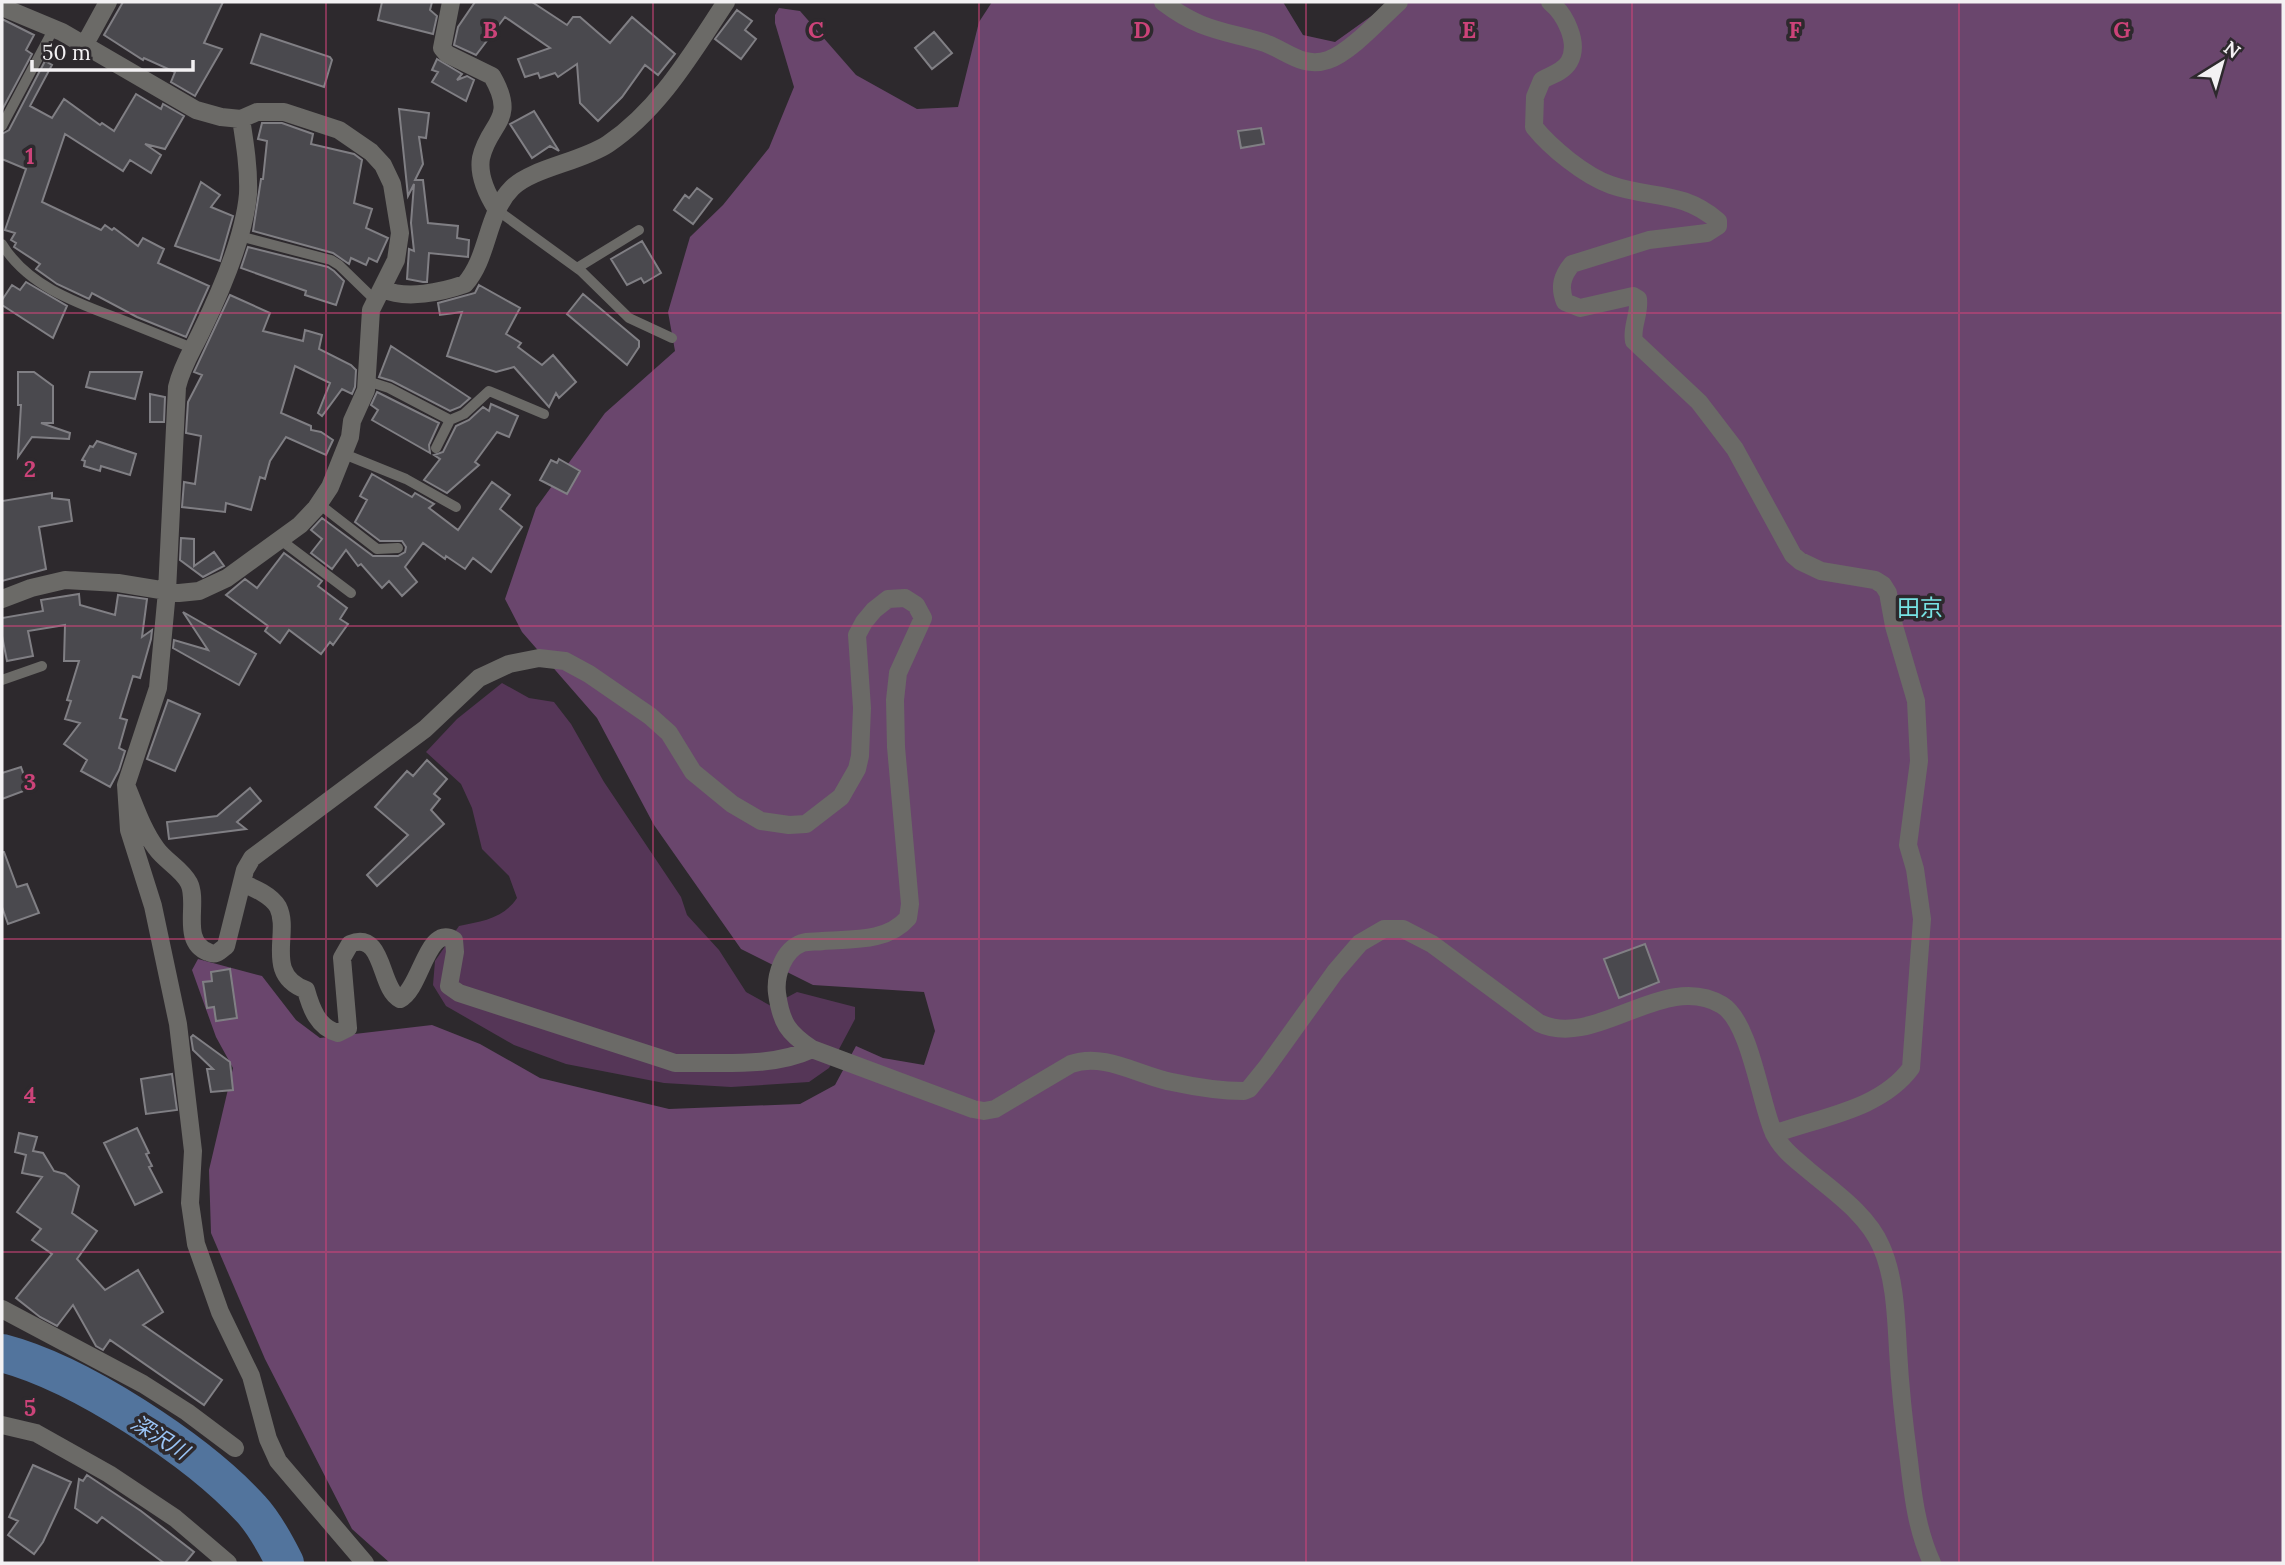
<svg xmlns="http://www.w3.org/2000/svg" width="2285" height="1565" viewBox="0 0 2285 1565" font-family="Lora,'Noto Sans JP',serif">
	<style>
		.green { fill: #553657 }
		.forest { fill: #6a466d }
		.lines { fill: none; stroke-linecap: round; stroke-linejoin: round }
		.river { stroke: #52749d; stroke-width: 38 }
		.building { fill: #4a494e; stroke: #807f84; stroke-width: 2 }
		.service { stroke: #6b6a67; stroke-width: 10 }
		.minor { stroke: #6b6a67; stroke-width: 18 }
		.grid { fill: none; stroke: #cc4379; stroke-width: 2; stroke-opacity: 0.55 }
		.labels { text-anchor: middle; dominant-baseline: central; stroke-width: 7; stroke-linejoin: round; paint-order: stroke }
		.water-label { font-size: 21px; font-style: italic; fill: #9bc5f7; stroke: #2d292d }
		.quarter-label { font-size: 23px; fill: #77e3e4; stroke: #2d292d }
		.grid-label { font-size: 23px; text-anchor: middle; font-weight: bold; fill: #cc4379; stroke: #2d292d; stroke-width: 7; stroke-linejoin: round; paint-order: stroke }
	</style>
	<rect width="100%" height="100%" fill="#2d292d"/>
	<path class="green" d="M502,683L529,698L554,702L571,724L604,782L681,897L687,915L719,950L746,992L771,1006L797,992L855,1007V1019L829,1068L809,1082L731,1087L664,1083L566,1064L514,1045L446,1006L433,985L435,961L459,926C482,921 503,919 517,898L509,876L482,849L472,808L461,784L426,752L457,719Z"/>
	<path class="forest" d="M992,2H1283L1303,35L1335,42L1391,2H2283V1563H390L352,1529L265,1359L211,1233L209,1170L233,1068L216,1037L192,970L198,959L262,976L296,1020L320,1038L432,1025L480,1044L540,1078L669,1109L800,1104L835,1085L856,1046L883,1058L924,1065L935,1031L924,992L813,985L741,949L654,825L597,718L522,632L505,599L536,508L605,413L675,351L668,312L690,237L723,205L769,148L794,87L775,23V15L779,8L800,11L856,75L917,109L958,107L979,22Z"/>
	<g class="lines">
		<path class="river" d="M2,1353C79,1373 197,1450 251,1509C265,1524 276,1545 285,1563"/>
	</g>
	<path class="building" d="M123,2H223L204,43L222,49L195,96L171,82L175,72L144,58L143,60L104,35Z
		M382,2H432L430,10L437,16L433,34L378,20Z
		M475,2H532L567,25L573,17H580L610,43L632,17L675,54L658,75L645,65L622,97L598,121L580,103L577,64L558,77L555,73L540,78L538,73L525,77L518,59L550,48L505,17L476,55L454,45L458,27Z
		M737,10L752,21L745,30L756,39L741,59L715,39Z
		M2,19L34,35L26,50L32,54L2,110Z
		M934,32L952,53L932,69L915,48Z
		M261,34L330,57L332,60L324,87L251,63Z
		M437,59L462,74L457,80L467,76L474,80L466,101L432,82L438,72L432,70Z
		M45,61L52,65L30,106L52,118L64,99L100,125L102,123L114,131L136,94L161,109L163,104L184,116L165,149L145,144L161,155L151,173L130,160L123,171L65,134L42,202L101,230L105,225L112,230L114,228L138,246L143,238L164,249L158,263L209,286L186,337L137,317L92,293L89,299L57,284L36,269L40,264L14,247L16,243L11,240L15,233L5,230L26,169L2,159V134L9,130Z
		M399,109L429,113L426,138L419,137L423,164L415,180H423L428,223L458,226L457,238L469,240L468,257L429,253L427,282H423L407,279L409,249L414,251L411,223L414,184L408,196Z
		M534,111L559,151L550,146L532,158L510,124Z
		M262,123H282L313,134L311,144L354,154L362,160L354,203L372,209L366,228L388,238L377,262L369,258L366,265L351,258L349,264L333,253L253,231L261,179H263L267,141L258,139Z
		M1261,128L1264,144L1241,148L1238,131Z
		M201,182L220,195L211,207L233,216L220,261L175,246Z
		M697,188L712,199L693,224L674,210L685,195L689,198Z
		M642,241L661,273L644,283L641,278L627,285L611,259Z
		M248,247L328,267L334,271L344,281L336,305L305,295L306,291L241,268Z
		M26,282L67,306L53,338L2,305V300L12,285L20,290Z
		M479,285L520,308L506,334L521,343L518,347L542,365L553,355L576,382L559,398L556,393L549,407L514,367L496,372L447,356L462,312L440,315L438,303L475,293Z
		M583,294L639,341V347L627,365L567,314Z
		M230,295L270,313L263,331L303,341L305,330L322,335L319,349L351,365L356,370L355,387L352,394L342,389L322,416L318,413L330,383L295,366L281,413L311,426V430L321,432L333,440L326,455L286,437L270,461L265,479L260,477L251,510L226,503L225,512L182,507L184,482L195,484L201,436L186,433L188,402L202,375L194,372Z
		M391,346L470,398L460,407L450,411L392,381L379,377Z
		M18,372H34L53,386V423H41L70,433L69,439L32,437L18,457L21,405H18Z
		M90,372H142L135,399L86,387Z
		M377,392L439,423L429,445L430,453L372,420L378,410L371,405Z
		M150,394L165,397L164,422H150Z
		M491,404L518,416L509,437L497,432L475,462L479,465L447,493L424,480L440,459L434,455L443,452L456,426L469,420L483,407L489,411Z
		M97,441L136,454L130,475L101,466L100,471L84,466L85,461L82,460L90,446L93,447Z
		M559,459L580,471L567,494L540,480L551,460L557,463Z
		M372,474L412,497L415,493L434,504L429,508L458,530L492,482L510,495L500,509L522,527L491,572L473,558L465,569L446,556L445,559L423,543L405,567L417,582L402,596L389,581L382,588L361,564L358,566L346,550L332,569L311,553L322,539L311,530L322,518L373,556H398L405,552L406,547L402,541H380L355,522L367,500L360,496Z
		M52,493V498L69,500L72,521L39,527L46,569L2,581V501Z
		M181,538L194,539V566L214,552L224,566L203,577L180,560Z
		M284,553L322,581L318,586L347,608L340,619L348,624L333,645L330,642L321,654L289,630L280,643L265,631L268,626L226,595L245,579L257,588Z
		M79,594L80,605L115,615L118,595L147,599L142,637L152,630L151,639L140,678L133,676L120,718L127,720L119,748L125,751L119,770L110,787L81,771L87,760L64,744L80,723L65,719L71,701L67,700L79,661H64L65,625L28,631L33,656L7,661L2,636V618L43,611L41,600Z
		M183,612L256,654L239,685L173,648L174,640L208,650Z
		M168,700L200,714L175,771L147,759Z
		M427,760L447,779L434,794L440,799L431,810L444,824L377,886L367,875L408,835L375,807L407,771L413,776Z
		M21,767L29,789L2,799V773Z
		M250,788L261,801L237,822L246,829L169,839L167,822L217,816Z
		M2,852H4L17,887L27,884L39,913L8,924L2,907Z
		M1645,944L1659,982L1619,998L1604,959Z
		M230,969L237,1018L216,1021L214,1007L207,1008L203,982L212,981L211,972Z
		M193,1035L230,1062L233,1090L211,1092L207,1069H213L193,1050L191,1037Z
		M172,1074L177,1110L146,1114L141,1079Z
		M137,1128L149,1153L146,1154L152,1166L149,1167L162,1192L135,1205L104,1143Z
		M19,1133L37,1137L33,1151L43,1153L54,1171L65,1174L79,1186L72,1213L97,1231L77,1259L105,1290L138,1270L163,1312L143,1325L222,1380L204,1405L110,1340L103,1350L96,1346L73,1305L57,1326L40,1317L16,1298L52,1254L32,1240L41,1229L17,1212L42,1177L22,1173L26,1155L15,1152Z
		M33,1465L71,1482L43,1542L34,1554L8,1535L18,1521L9,1517Z
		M87,1475L141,1511L194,1552L185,1563H164L102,1517L97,1523L75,1508L79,1479L83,1481Z"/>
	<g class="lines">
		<path class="service" d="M2,126L54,28
			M497,210L581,271L629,318L672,338
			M239,236L331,260L339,265L376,301
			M2,244C27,285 74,302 117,318C142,328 167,338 192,348
			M577,268L639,230
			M367,381L389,388L450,420L464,414L489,391L544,414
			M436,448L450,420
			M344,454L406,479L456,507
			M319,504L377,549L398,548
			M282,541L351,593
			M2,680L42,666"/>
		<path class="minor" d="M451,2L442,48L447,54L492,76C518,121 489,122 481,158C478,176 488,196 497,210
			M1163,2C1200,30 1220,30 1262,42C1285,49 1302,69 1328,60C1351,52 1380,19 1399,2
			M1550,2C1565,14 1580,43 1569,62C1563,72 1551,75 1542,80L1535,97L1534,127C1551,148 1585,176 1611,185C1651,199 1682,190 1718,221V226L1707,233L1649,240L1572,264C1562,276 1559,287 1565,302L1580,308L1633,296L1638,299C1640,314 1631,327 1634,341L1699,402L1735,449L1793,555L1800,561L1821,571L1875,580L1883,585L1888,593L1894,626L1916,701L1919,761L1908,845L1915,869L1922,919L1911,1068C1880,1110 1820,1117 1774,1134
			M2,7L62,32L196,110L221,117L241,119L257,112H284L339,130L371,152L383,165L392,184L400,233L396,260L371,310L366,390L352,421L350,437L330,487L316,508L300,525L227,578L199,591L179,593L118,583L65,580L31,588L2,599
			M85,44L108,2
			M241,119C245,144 249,169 248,194C244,239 220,293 201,332C192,351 182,366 177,387L167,591L158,688L126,785L129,830L153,906L178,1024L193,1151L190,1203L196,1244L220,1312L251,1376L268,1439L278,1461L365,1563
			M383,289C406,300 442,292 465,284C489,257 486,214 512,188C532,168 581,162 608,144C660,109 692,53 726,2
			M126,785C135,806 142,829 156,848C165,861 182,869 189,883C199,903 180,941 208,952C216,956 220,951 226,946L245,870L252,858L425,729L479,678L509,664L539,658L565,661L589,674L650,716L669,733L693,772L732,804L761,821L789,825L806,824L841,797L857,769L860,756L862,708L857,635L864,622L874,610L888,599L905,598L916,605L923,618L898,673L895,700L896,747L910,904L908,918C887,942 853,939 823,941C817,942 808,941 802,943C783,950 775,976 777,993C781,1023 788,1033 812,1049L973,1109L984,1111L995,1109L1071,1064C1104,1052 1140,1076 1172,1082C1195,1087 1221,1091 1244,1091L1249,1089L1266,1068L1335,972L1360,943L1384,929H1403L1432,944L1539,1023C1596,1050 1664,970 1722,1005C1750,1022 1760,1101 1773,1131C1780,1148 1795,1159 1808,1170C1834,1192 1867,1214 1881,1246C1895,1277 1896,1316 1898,1350C1900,1387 1904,1424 1909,1461C1913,1497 1917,1530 1932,1563
			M242,883C254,888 271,895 278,907C291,933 263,974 306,990C311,1008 318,1028 338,1033L348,1028L342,958L350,944C385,930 379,989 400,999C421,989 427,923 454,940L455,952L449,986L459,993L666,1060L675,1063C719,1062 772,1068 812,1049
			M2,1309L143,1384L187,1412L235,1448
			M2,1425L36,1433L109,1474L175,1518L228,1563"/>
	</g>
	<path class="grid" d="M326,2V1563M653,2V1563M979,2V1563M1306,2V1563M1632,2V1563M1959,2V1563M2,313H2283M2,626H2283M2,939H2283M2,1252H2283"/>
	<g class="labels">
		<g class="water-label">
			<text transform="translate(160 1437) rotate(32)">深沢川</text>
		</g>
		<g class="quarter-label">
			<text x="1920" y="607">田京</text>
		</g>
	</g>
	<g class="grid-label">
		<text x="490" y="38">B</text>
		<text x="816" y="38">C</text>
		<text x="1142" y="38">D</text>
		<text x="1469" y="38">E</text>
		<text x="1795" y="38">F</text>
		<text x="2122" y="38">G</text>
		<text x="30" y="164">1</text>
		<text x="30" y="477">2</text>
		<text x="30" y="790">3</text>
		<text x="30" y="1103">4</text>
		<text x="30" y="1416">5</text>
	</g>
	<rect width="2285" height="1565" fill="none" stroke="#f3f1f3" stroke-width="7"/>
	<g transform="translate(2222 63) rotate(37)" stroke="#2d292d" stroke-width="5" paint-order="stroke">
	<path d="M0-5L12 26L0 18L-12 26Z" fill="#f3f1f3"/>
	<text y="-10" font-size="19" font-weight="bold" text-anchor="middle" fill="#f3f1f3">N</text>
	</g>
	<path d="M32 60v10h161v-10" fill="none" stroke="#f3f1f3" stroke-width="3.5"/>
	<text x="42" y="60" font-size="21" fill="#f3f1f3" stroke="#2d292d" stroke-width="5" paint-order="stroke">50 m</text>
</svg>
